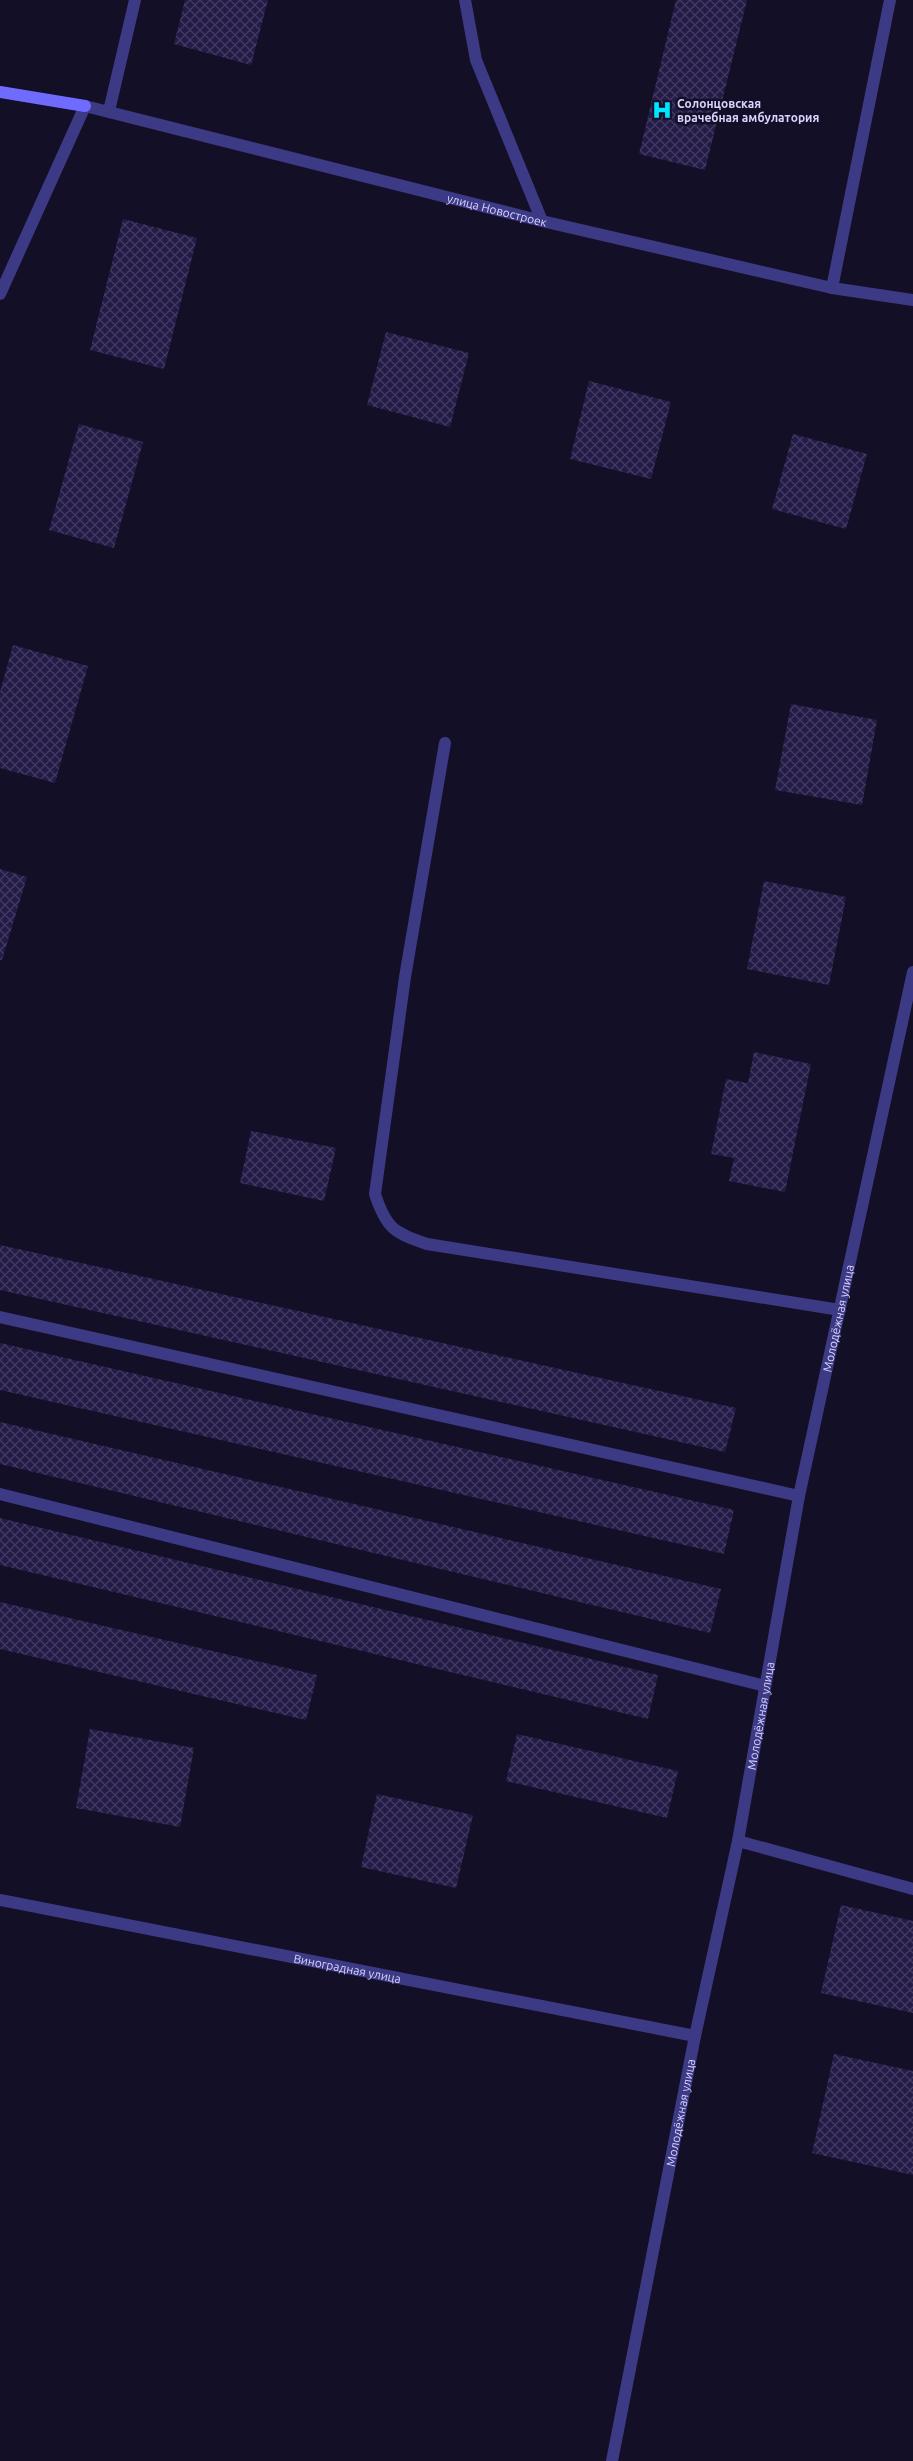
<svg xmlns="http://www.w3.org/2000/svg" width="913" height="2461" viewBox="0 0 913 2461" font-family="Ubuntu,sans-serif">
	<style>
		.building { fill: url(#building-cross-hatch) }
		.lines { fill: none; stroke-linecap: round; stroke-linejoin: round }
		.lane { stroke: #3d3a85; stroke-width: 12 }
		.street { stroke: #3d3a85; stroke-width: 12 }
		.secondary { stroke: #6f6bff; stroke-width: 12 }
		.labels { text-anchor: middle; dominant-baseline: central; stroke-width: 5; stroke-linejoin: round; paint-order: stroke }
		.poi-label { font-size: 12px; font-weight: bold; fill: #d9d4ff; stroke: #130f26; text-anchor: start }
		.street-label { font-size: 12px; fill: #d9d4ff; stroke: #130f26 }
	</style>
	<defs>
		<pattern id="building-cross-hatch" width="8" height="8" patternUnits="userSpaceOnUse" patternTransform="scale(1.25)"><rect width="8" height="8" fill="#241b47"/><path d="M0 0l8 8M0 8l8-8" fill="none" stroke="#433b63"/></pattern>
	</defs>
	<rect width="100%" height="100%" fill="#130f26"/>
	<path class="building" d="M185,0H268L251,65L174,44Z
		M676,0H747L705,170L639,154Z
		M123,219L197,238L164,369L90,350Z
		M386,332L469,353L450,427L367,405Z
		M589,381L671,402L651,479L570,459Z
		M79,424L143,442L114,548L49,530Z
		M793,434L867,454L846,529L772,509Z
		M13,645L88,666L55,783L0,768V692Z
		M791,704L877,720L862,805L775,790Z
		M0,869L27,877L2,960H0Z
		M764,881L846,897L829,985L747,969Z
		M754,1052L811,1064L785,1192L729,1181L734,1158L711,1154L726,1079L748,1083Z
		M251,1131L336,1148L324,1201L240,1183Z
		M0,1245L736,1408L725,1452L0,1290Z
		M0,1343L734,1510L724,1554L0,1390Z
		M0,1422L721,1589L710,1633L0,1464Z
		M0,1518L658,1675L648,1719L0,1565Z
		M0,1602L317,1675L306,1720L0,1649Z
		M90,1729L194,1748L180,1827L76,1808Z
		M517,1734L678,1771L667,1818L506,1781Z
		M377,1794L473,1815L456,1888L361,1867Z
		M841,1905L913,1921V2013L821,1993Z
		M834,2054L913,2071V2175L812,2153Z"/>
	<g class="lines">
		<path class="lane" d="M465,0L476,60L542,221
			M109,111L135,0
			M832,288L890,0
			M0,294L85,106
			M445,743L405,977L375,1194C386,1228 394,1233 427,1244L840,1310
			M0,1317L799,1496
			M0,1494L765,1686"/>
		<g class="street">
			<path id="s1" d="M85,106L542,221L832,288L913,300"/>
			<path d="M738,1841L913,1889"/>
			<path id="s2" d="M0,1900L695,2036"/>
			<path id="s3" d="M612,2461L695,2036L738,1841L799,1496L913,972"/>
		</g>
		<path class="secondary" d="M0,92L85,106"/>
	</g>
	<defs>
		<symbol id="hospital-bare" viewBox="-9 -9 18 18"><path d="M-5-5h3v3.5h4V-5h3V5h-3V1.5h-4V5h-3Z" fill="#00e5ff" stroke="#130f26" stroke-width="2.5" paint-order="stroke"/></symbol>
	</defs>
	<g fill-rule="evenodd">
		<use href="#hospital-bare" x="648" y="96" width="28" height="28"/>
	</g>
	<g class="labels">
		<g class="poi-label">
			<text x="677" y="103">Солонцовская<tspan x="677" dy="14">врачебная амбулатория</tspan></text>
		</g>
		<g class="street-label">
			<text stroke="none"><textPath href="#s1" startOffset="425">улица Новостроек</textPath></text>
			<text stroke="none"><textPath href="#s3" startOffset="1165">Молодёжная улица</textPath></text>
			<text stroke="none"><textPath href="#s3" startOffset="760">Молодёжная улица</textPath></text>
			<text stroke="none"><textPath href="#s2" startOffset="354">Виноградная улица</textPath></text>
			<text stroke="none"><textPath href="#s3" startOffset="355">Молодёжная улица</textPath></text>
		</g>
	</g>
</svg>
